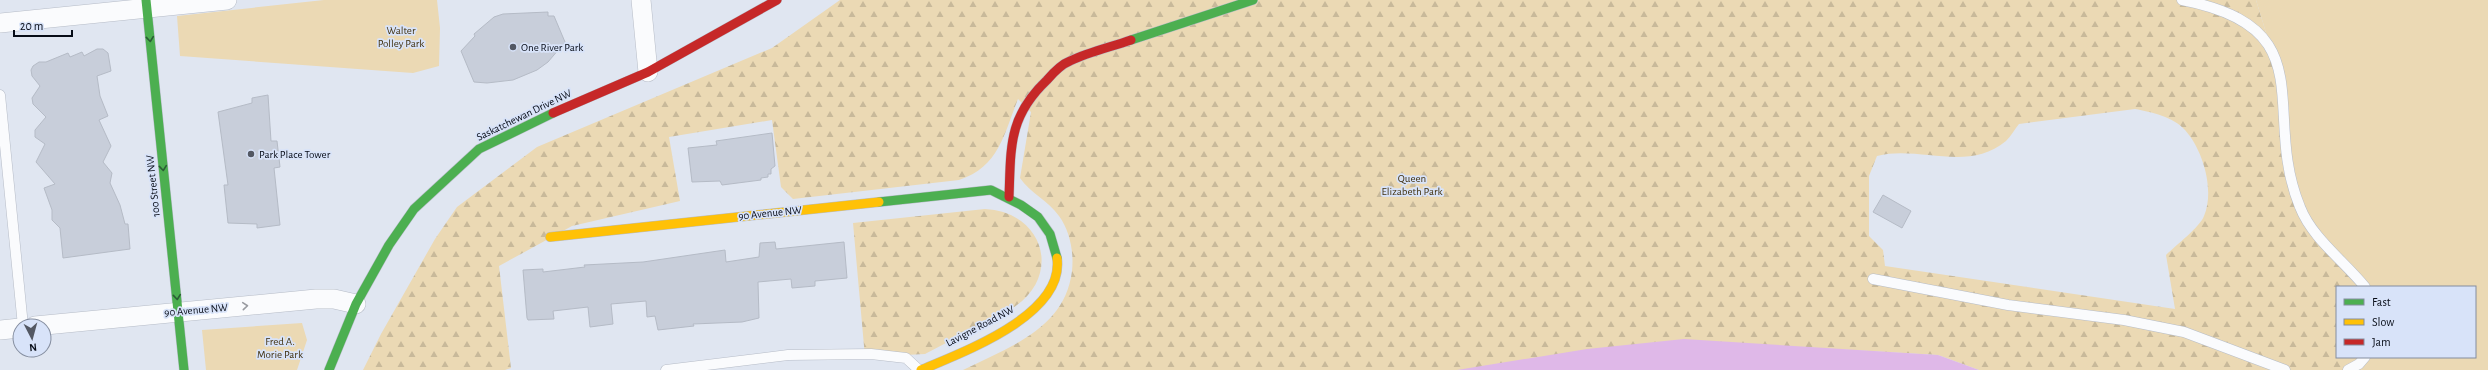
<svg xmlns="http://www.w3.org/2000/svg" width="2488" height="370" viewBox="0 0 2488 370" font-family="'Alegreya Sans',sans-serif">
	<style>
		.forest { fill: url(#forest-firs); fill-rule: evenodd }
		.park { fill: #ebd9b4 }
		.water { fill: #dfb8e8 }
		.building { fill: #c8ceda; stroke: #b5bbc6 }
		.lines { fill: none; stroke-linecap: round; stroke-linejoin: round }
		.lane-casing { stroke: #b6bcc7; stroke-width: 11 }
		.street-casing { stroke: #b6bcc7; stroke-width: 20 }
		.fast-casing { stroke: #b6bcc7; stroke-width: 10 }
		.slow-casing { stroke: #b6bcc7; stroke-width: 10 }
		.jam-casing { stroke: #b6bcc7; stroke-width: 10 }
		.lane { stroke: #fafbfd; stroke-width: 10 }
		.street { stroke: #fafbfd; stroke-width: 19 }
		.fast { stroke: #4caf50; stroke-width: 9 }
		.slow { stroke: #ffc107; stroke-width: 9 }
		.jam { stroke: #c62828; stroke-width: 9 }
		.oneway { stroke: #2a5e34 }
		.oneway2 { stroke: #999ba1 }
		.poi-dot { fill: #535863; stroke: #d8e3f9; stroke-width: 1.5 }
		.labels { text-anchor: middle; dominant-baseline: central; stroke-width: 3.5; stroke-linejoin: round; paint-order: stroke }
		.park-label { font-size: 11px; fill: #40300d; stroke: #d8e3f9 }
		.poi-label { font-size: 11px; fill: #070c17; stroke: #d8e3f9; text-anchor: start }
		.street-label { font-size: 11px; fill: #070c17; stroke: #d8e3f9 }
	</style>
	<defs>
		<pattern id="forest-firs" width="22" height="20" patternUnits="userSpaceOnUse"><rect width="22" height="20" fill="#ebd9b4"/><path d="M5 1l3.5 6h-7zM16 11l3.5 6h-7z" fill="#c8b99a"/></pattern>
	</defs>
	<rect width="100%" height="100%" fill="#e0e6f1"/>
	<path class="forest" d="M840,0H2256L2271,49L2365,287H2337V357H2365L2359,364L2360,370H1979L1938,355L1800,347L1457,370H963C1009,347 1065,329 1072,271C1074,252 1070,231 1059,216C1048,200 1030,193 1020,178L1031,112L1018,99C1004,134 999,167 959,180L793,199L781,187L772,120L669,137L680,201L572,226L499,266L511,368L505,370H363L381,334L435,239L457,207L537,147L772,48ZM2135,109C2151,112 2174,117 2185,130C2203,150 2215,190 2204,216C2200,227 2176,245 2166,255L2175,309L1885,266L1883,250L1869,236V176L1877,156C1919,145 1968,173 2006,141C2011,136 2015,129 2019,124Z
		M985,209C1045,212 1063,278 1011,309L925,354L865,357L853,223Z"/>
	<path class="park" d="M324,0H437L440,28L439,66L413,73L180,56L177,16Z
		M2256,0H2488V370H2360L2359,364L2365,357H2475V287H2365L2299,207L2271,49Z
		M302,323L307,340L297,370H206L202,330Z"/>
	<path class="water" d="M1684,339L1938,355L1979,370H1457L1587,349Z"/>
	<path class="building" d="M548,12V16H554L565,42L548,62L537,70L513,80L487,83L474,82L461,51L475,36L474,34L494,17L503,14Z
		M97,49H103L108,53L111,71L97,76L100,96L108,116L99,120L111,146L103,162L112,173L110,183L120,205L125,224H128L130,249L63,258L60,228L52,220V210L44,188L55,184L36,162L45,144L35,137V130L46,117L33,104L32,98L40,86L32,76L31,70L33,66L39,62H46L68,53L70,57L82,52L84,56Z
		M268,95L271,141H277L280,167L274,168L280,225L257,228V224L228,223L224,185H228L218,112L252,103V98Z
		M772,133L775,166L771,169V174H768V177L761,178V180L722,185L720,181L692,182L688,148L717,145L716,141Z
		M1883,195L1911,211L1902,228L1873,212Z
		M775,242L776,249L844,242L847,278L815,281V286L792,288L791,279L758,282L759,318L742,322L693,324L694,326L658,330L655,316L647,317L646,301L611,304L613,324L590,327L588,307L553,311L554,319L528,320L527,318L523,270L543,269V272L585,267L584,265L643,262L725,250L726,262L759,257L760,243Z"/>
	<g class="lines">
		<defs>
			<path id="lane" d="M2182,0C2327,28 2260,111 2300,207C2312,238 2344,261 2365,287
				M0,95L23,326
				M1873,279L2008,305L2124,320L2184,332L2285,370
				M666,370L788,355L871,354L906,358L919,370
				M2348,370L2359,364L2365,357"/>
			<path id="street" d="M641,0L648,72
				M0,23L227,0
				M35,326L316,299H334L356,304
				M0,330L20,328"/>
			<path id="fast" d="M146,0L184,370
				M1131,40L1253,0
				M879,202L991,190L1021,205L1038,217L1050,234L1057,258
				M329,370L356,304L389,245L414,209L479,149L553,113"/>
			<path id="slow" d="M550,237L879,202
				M921,370C963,352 1065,315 1057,258"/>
			<path id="jam" d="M553,113L648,72L777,0
				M1009,197C1011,147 1008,117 1047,80C1053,73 1062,64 1070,61C1089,52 1111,47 1131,40"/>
		</defs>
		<use href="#lane" class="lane-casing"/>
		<use href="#street" class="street-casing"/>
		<use href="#fast" class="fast-casing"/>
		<use href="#slow" class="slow-casing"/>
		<use href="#jam" class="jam-casing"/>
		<use href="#lane" class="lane"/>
		<use href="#street" class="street"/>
		<use href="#fast" class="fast"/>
		<use href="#slow" class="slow"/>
		<use href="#jam" class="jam"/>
	</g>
	<defs><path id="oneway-chevron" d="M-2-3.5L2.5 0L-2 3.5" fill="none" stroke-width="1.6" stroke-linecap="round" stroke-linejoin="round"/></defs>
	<g class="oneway">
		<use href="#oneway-chevron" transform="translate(150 39) rotate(84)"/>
		<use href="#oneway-chevron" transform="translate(163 168) rotate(84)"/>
		<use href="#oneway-chevron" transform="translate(177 297) rotate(84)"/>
	</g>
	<use class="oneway2" href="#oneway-chevron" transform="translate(245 306) rotate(-5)"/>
	<g class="poi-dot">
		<circle cx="513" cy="47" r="4"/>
		<circle cx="251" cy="154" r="4"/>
	</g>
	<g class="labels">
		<g class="park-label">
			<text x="401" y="30">Walter<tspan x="401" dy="13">Polley Park</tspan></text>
			<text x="1412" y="178">Queen<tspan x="1412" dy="13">Elizabeth Park</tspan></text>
			<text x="280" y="341">Fred A.<tspan x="280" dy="13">Morie Park</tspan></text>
		</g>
		<g class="poi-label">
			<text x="521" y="47">One River Park</text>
			<text x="259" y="154">Park Place Tower</text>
		</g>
		<g class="street-label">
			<text transform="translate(524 115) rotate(-26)">Saskatchewan Drive NW</text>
			<text transform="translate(153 186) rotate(-96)">100 Street NW</text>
			<text transform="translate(770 213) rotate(-6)">90 Avenue NW</text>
			<text transform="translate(196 310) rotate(-5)">90 Avenue NW</text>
			<text transform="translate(980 326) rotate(-28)">Lavigne Road NW</text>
		</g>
	</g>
	<rect x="2336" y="286" width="140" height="72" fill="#d8e3f9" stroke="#848d9f"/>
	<rect x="2344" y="299" width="20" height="6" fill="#4caf50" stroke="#848d9f"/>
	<text x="2372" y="306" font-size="12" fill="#070c17">Fast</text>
	<rect x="2344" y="319" width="20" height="6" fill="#ffc107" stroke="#848d9f"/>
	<text x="2372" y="326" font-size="12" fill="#070c17">Slow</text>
	<rect x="2344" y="339" width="20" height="6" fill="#c62828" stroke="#848d9f"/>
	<text x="2372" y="346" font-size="12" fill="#070c17">Jam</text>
	<g transform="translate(32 338) rotate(174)"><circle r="19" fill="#d8e3f9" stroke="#848d9f"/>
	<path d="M0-3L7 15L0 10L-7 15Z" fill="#535863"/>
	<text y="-6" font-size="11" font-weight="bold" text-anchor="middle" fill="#070c17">N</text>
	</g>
	<path d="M14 30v6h58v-6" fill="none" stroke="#070c17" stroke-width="2"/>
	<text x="20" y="30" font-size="12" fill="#070c17" stroke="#d8e3f9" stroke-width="3" paint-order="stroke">20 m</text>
</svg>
